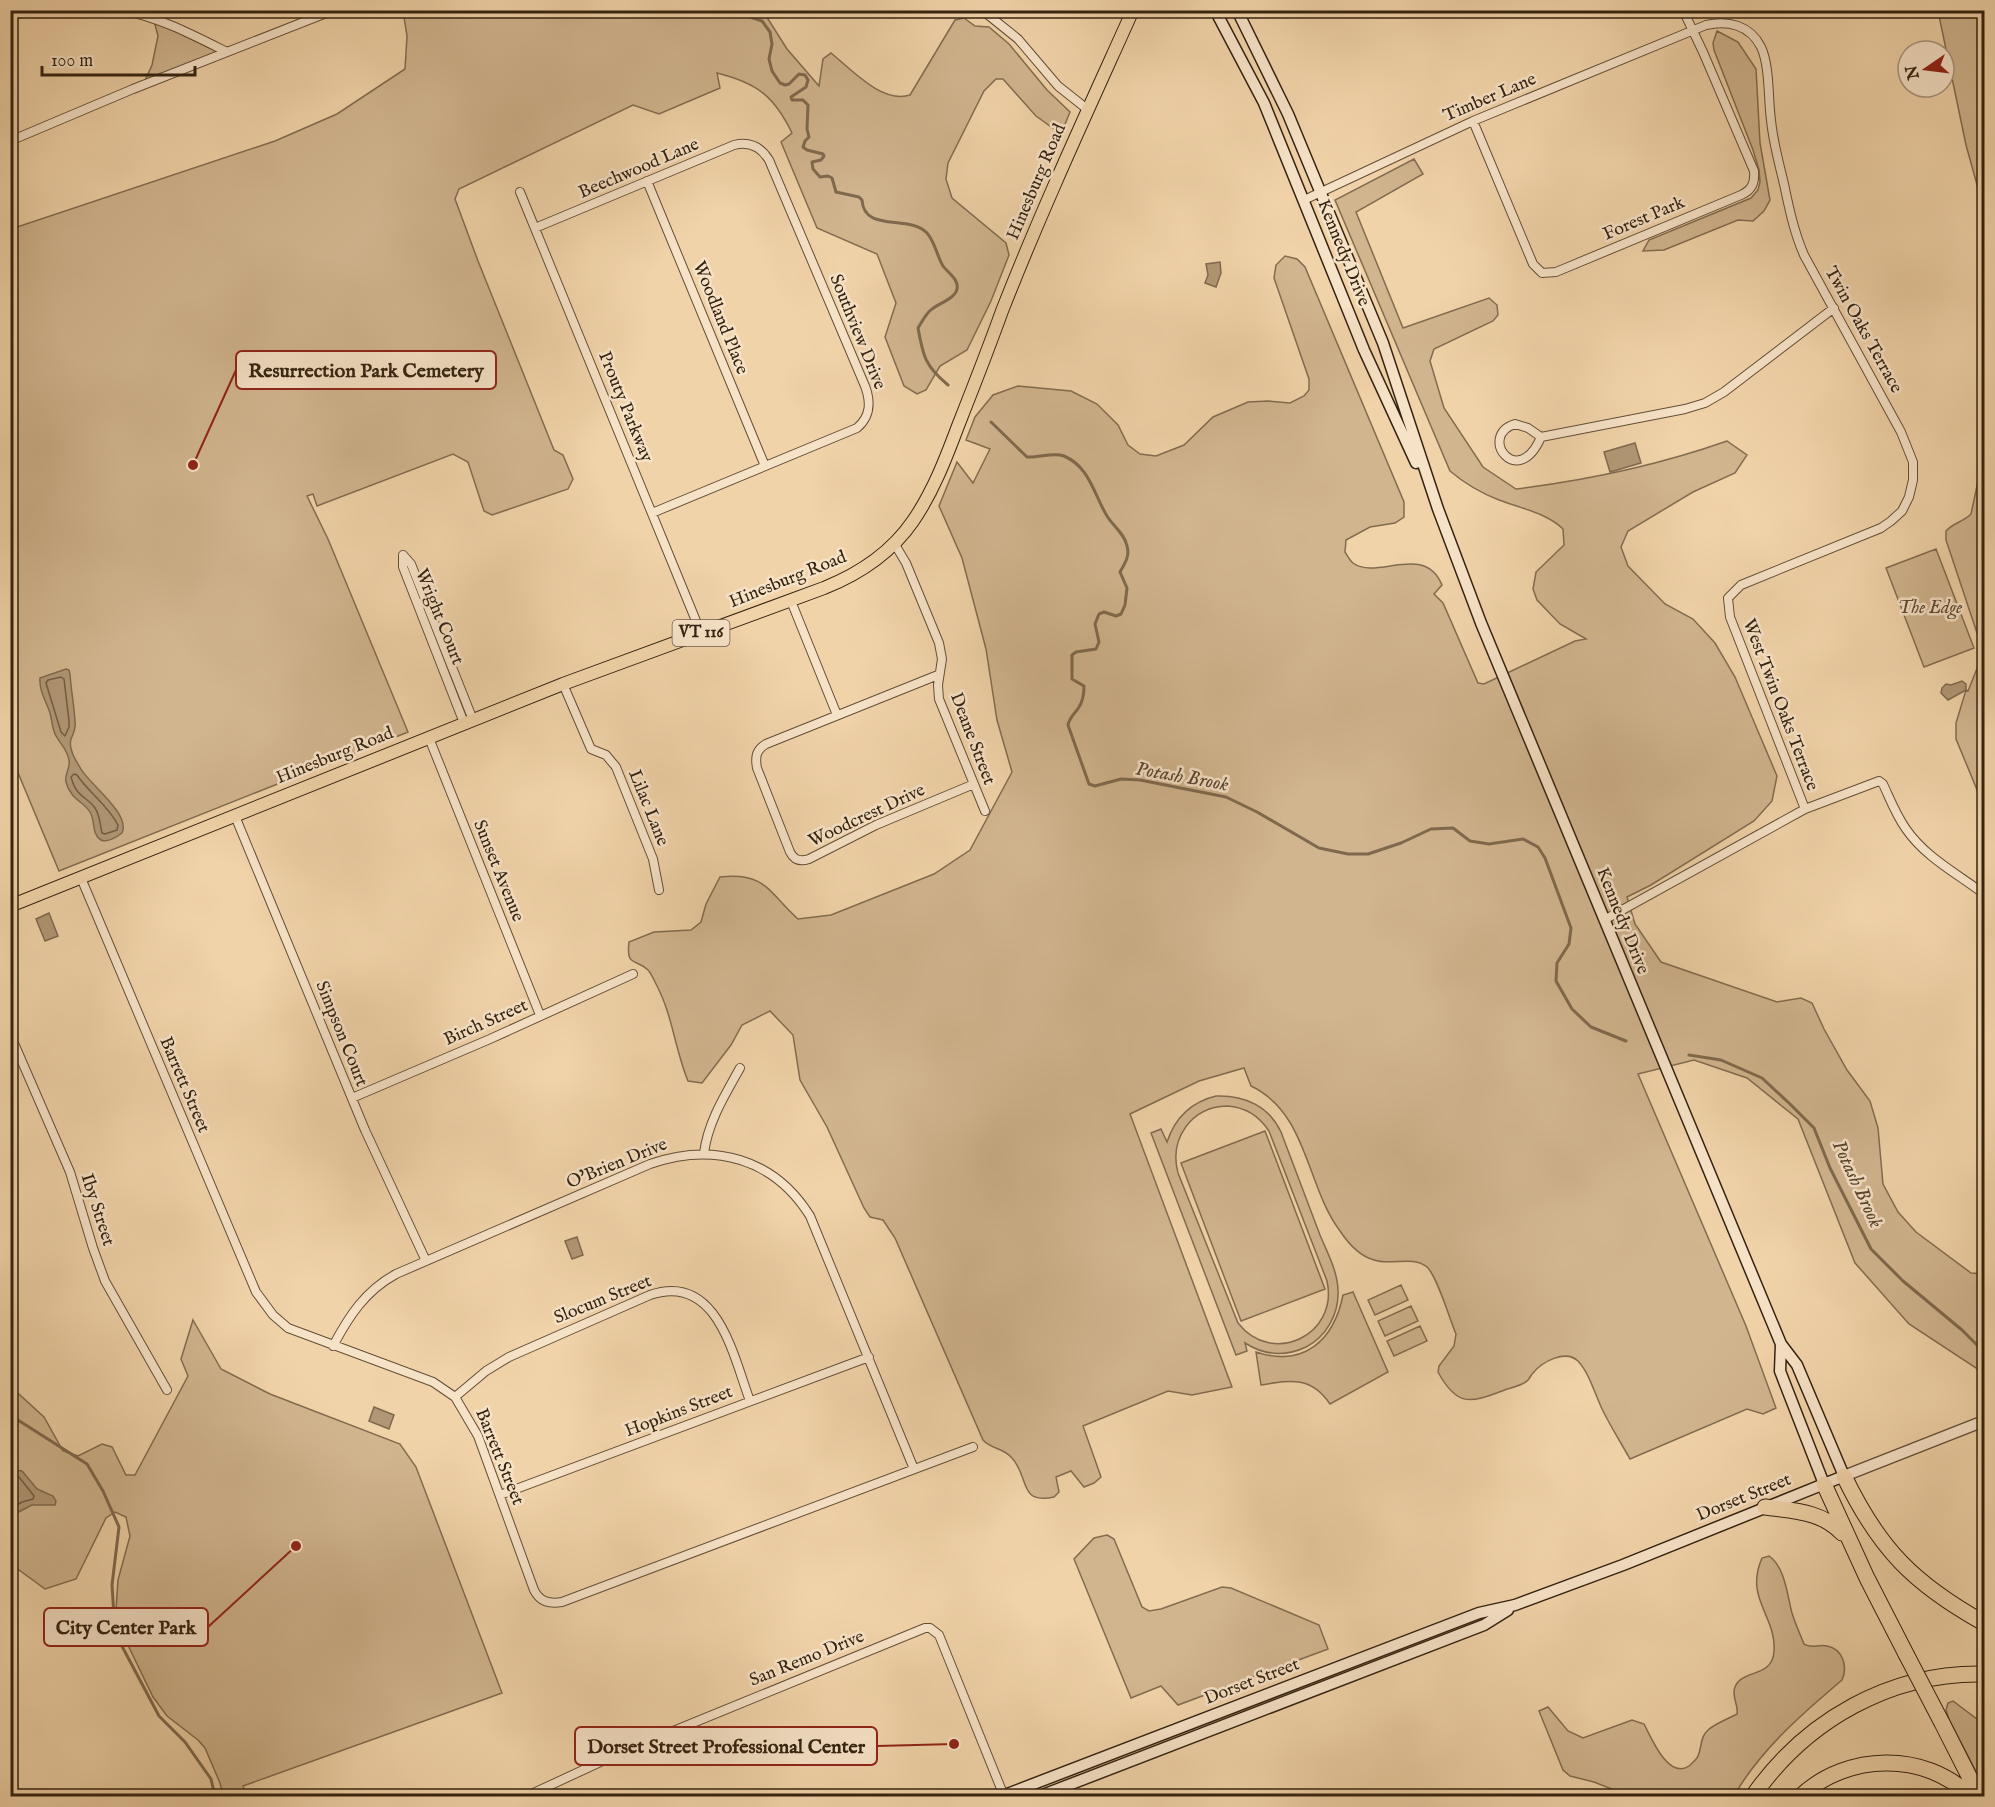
<svg xmlns="http://www.w3.org/2000/svg" width="1995" height="1807" viewBox="0 0 1995 1807" font-family="'IM FELL English',serif">
	<style>
		.green { fill: #d1b58f; stroke: #826c50; stroke-width: 1.5; fill-rule: evenodd }
		.water { fill: #b19775; stroke: #7f694d; stroke-width: 1.5 }
		.lines { fill: none; stroke-linecap: round; stroke-linejoin: round }
		.shore { stroke: #725d43; stroke-width: 1.5 }
		.stream { stroke: #7f694d; stroke-width: 3 }
		.minor-casing { stroke: #634f37; stroke-width: 10 }
		.tertiary-casing { stroke: #634f37; stroke-width: 13 }
		.secondary-casing { stroke: #342311; stroke-width: 13 }
		.primary-casing { stroke: #342311; stroke-width: 14 }
		.motorway-casing { stroke: #342311; stroke-width: 17 }
		.minor { stroke: #f6e2c7; stroke-width: 8 }
		.tertiary { stroke: #f6e2c7; stroke-width: 10 }
		.secondary { stroke: #f6e2c7; stroke-width: 10 }
		.primary { stroke: #f1d3a9; stroke-width: 12 }
		.motorway { stroke: #f1d3a9; stroke-width: 15 }
		.motorway-bridge-casing { stroke: #342311; stroke-width: 17; stroke-linecap: butt }
		.motorway-bridge { stroke: #f1d3a9; stroke-width: 15 }
		.labels { text-anchor: middle; dominant-baseline: central; stroke-width: 5; stroke-linejoin: round; paint-order: stroke }
		.shield { fill: #f6e2c7; stroke: #6e5c48; stroke-width: 1.5 }
		.shield-label { font-size: 16px; font-weight: bold; fill: #342311 }
		.street-label { font-size: 18px; fill: #342311; stroke: #f6e2c7 }
		.park-label { font-size: 18px; font-style: italic; fill: #5b4830; stroke: #f6e2c7 }
		.water-label { font-size: 20px; font-style: italic; fill: #5a462f; stroke: #f6e2c7 }
		.leader { fill: none; stroke: #8f2418; stroke-width: 2 }
		.callout-dot { fill: #8f2418; stroke: #f6e2c7; stroke-width: 2 }
		.callout { fill: #f6e2c7; stroke: #8f2418; stroke-width: 2 }
		.callout-label { font-size: 20px; text-anchor: middle; font-weight: bold; fill: #342311 }
	</style>
	<rect width="100%" height="100%" fill="#f1d3a9"/>
	<filter id="stains"><feTurbulence type="fractalNoise" baseFrequency=".00333" numOctaves="4"/><feColorMatrix values="0 0 0 0 .2 0 0 0 0 .09 0 0 0 0 .02 0 0 0 .5 -.17"/></filter>
	<radialGradient id="worn" r=".72"><stop offset=".6" stop-color="#630" stop-opacity="0"/><stop offset="1" stop-color="#630" stop-opacity=".3"/></radialGradient>
	<path class="green" d="M403,11H763L787,49L819,86L823,59L831,53C851,69 882,104 910,95L955,20L964,18L975,26L989,27L1009,44L1047,90L1070,112L1061,134L1036,116L1003,79H996L984,91L948,163L946,179L952,198L1006,243L1009,255L991,301L967,350L940,366L926,390L917,394L904,386L885,337L896,303L877,254L817,228L781,142L792,133C774,96 757,83 717,73L720,88L659,114L633,105L459,189L455,199L478,261L554,450L563,455L573,479L568,489L492,515L484,511L468,462L453,454L317,506L313,494L307,496L328,539L408,732L59,871L11,756V229L275,141L337,114L405,69L407,36Z
		M1938,11H1984V210L1966,145Z
		M154,21L218,52L143,85L152,65L158,36Z
		M1717,31L1738,42L1756,69L1760,143L1770,200L1764,211L1753,221L1738,220L1664,250L1643,251L1649,240L1751,198L1758,190L1760,182L1759,170L1753,150L1714,50L1713,43Z
		M1414,159L1423,174L1356,212L1403,328L1489,298L1497,305L1498,315L1493,321L1434,349L1430,361L1444,408L1483,467L1516,489C1589,480 1659,465 1727,441L1747,455L1735,473L1693,492L1628,531L1621,547L1628,566L1665,604L1693,619L1715,643L1735,677L1777,776L1772,801L1754,821L1651,885L1627,897L1635,924L1661,962L1777,1002L1801,998L1812,1003L1824,1029L1847,1070L1870,1101L1878,1128L1883,1184L1898,1212L1916,1232L1971,1273L1984,1274V1370H1979L1909,1324L1855,1263L1798,1119L1747,1078L1694,1060L1638,1074L1746,1326L1776,1408L1763,1414L1747,1409L1630,1459C1621,1443 1611,1427 1603,1411C1595,1395 1590,1374 1578,1361C1565,1349 1542,1362 1533,1373C1531,1375 1530,1378 1528,1380C1523,1386 1509,1388 1502,1391C1470,1403 1457,1407 1438,1372L1439,1366L1454,1346L1456,1334C1450,1320 1437,1276 1427,1267C1413,1255 1391,1266 1374,1260C1359,1256 1348,1243 1340,1231C1306,1186 1308,1113 1251,1086L1244,1068L1199,1081L1130,1114L1232,1387L1192,1395L1168,1391L1083,1426L1101,1477L1094,1483L1084,1487L1071,1471L1056,1477L1059,1492L1054,1497C1017,1505 1030,1475 1011,1457C1003,1448 991,1449 983,1440L895,1238L883,1220L870,1217L864,1208L827,1127L800,1080L793,1035L770,1011L742,1025L731,1045L702,1083L688,1081C675,1050 673,1017 657,986C655,982 651,973 648,970C635,958 626,967 629,942L654,932L691,930L701,922L706,904L720,877C766,872 768,892 798,919L831,915L934,874L970,850L1012,772L997,720L986,649L962,558L939,506L957,462L973,483L990,449L966,440L975,417L993,395L1018,386L1071,391L1097,404L1118,425L1128,445L1140,454L1156,456L1184,445L1213,417L1248,402L1268,401L1290,403L1304,396L1309,390V379L1274,278L1276,265L1285,256L1297,259L1305,267L1404,502V517L1395,523L1370,527L1346,540L1345,552C1347,555 1350,561 1353,563C1377,581 1424,542 1442,585L1434,594L1443,603L1478,683L1484,684L1575,641L1586,639L1560,624L1537,600L1533,589L1536,572L1564,545L1563,529C1547,513 1520,508 1499,500C1481,493 1464,483 1450,471L1335,200Z
		M1984,453V798L1980,797L1956,739V723L1966,690L1968,691L1980,661L1979,639L1946,540V531C1953,523 1963,522 1971,514Z
		M1936,549L1974,648L1924,667L1886,568Z
		M1216,1096C1244,1095 1269,1106 1281,1132C1294,1166 1307,1200 1320,1235C1327,1252 1338,1272 1338,1291C1339,1314 1326,1337 1306,1347C1285,1357 1264,1355 1245,1343L1247,1351L1236,1355L1151,1133L1161,1129L1167,1142C1175,1118 1191,1102 1216,1096ZM1227,1106C1245,1107 1259,1116 1269,1131L1327,1281C1339,1335 1272,1367 1238,1323L1178,1173C1169,1139 1191,1107 1227,1106Z
		M1265,1131L1325,1289L1241,1321L1181,1163Z
		M1401,1285L1408,1300L1375,1315L1368,1300Z
		M1353,1292L1388,1372L1330,1404C1311,1376 1291,1380 1261,1385L1256,1352C1304,1368 1334,1340 1343,1295Z
		M1411,1306L1418,1321L1385,1336L1378,1321Z
		M193,1320L221,1369L270,1394L400,1444L416,1467L502,1693L243,1786L247,1796H223L220,1783L205,1748L198,1740L167,1716L153,1697L124,1637L116,1610L118,1580L130,1536L126,1517L115,1512L106,1518L76,1579L45,1589L11,1564L10,1386L44,1417L63,1451L78,1456L102,1444L112,1447L126,1475H135L188,1376L181,1359Z
		M1420,1326L1427,1341L1394,1356L1387,1341Z
		M1107,1535L1114,1539L1142,1607L1149,1611L1161,1609L1222,1587L1231,1588L1319,1625L1328,1649L1178,1705L1161,1686L1131,1698L1074,1559L1094,1538Z
		M1769,1556C1785,1567 1787,1594 1792,1613C1795,1623 1800,1634 1804,1644C1811,1649 1819,1644 1827,1646C1843,1649 1848,1667 1842,1680C1802,1714 1760,1750 1734,1796H1629L1594,1782L1570,1776L1563,1770L1539,1711L1548,1707L1568,1731L1583,1738L1632,1720L1644,1724C1651,1737 1668,1780 1689,1766C1692,1763 1697,1759 1698,1756C1702,1747 1700,1737 1708,1730C1716,1723 1728,1719 1737,1714C1739,1705 1731,1697 1735,1687C1742,1669 1772,1678 1774,1652C1777,1616 1744,1599 1762,1558Z
		M1953,1701L1977,1719L1984,1720V1787L1949,1719L1946,1710L1948,1703Z"/>
	<path class="water" d="M1220,262L1221,273L1216,287L1205,283L1208,275L1206,264Z
		M1635,443L1641,463L1610,472L1604,452Z
		M66,669L69,670L70,674C71,690 74,705 75,721C76,728 74,733 71,739C68,749 76,761 81,769C90,785 131,814 122,833C117,837 107,843 101,840C92,835 95,822 91,814C86,802 71,801 66,782C64,774 71,768 69,760C67,749 61,745 56,736C52,729 52,720 50,713C46,701 39,691 40,678Z
		M1962,681L1966,684V690L1948,700L1941,693L1942,688L1946,684L1951,685Z
		M49,913L58,936L45,941L36,919Z
		M577,1237L583,1255L572,1259L565,1241Z
		M374,1407L394,1415L389,1429L369,1421Z
		M13,1470L22,1471L37,1489L53,1496L56,1501L55,1505H32L11,1516V1472Z"/>
	<g class="lines">
		<path class="shore" d="M61,677L64,679L69,721V727L65,736L61,732L46,683L48,680Z
			M74,774L77,775C89,793 108,805 118,825L117,830L105,834L102,833C100,825 100,815 95,808C86,795 77,799 71,777Z
			M10,1477H19L34,1496L33,1499L22,1502L10,1509"/>
		<path class="stream" d="M729,10L762,21L770,32L772,44L769,59L772,71L780,83L785,85L789,84L799,74L805,75L808,80L806,87L791,97L792,100H803L808,105L807,129L809,137L805,141L803,147L807,150L823,154L824,156L821,160L812,162L813,169L820,177L828,176L832,178L836,192L859,197L862,200C864,233 909,214 927,233C935,242 937,256 943,266C948,273 959,279 957,289C955,299 939,303 932,309C926,313 922,322 918,328C923,356 925,366 948,385
			M1983,10L1984,16
			M991,422L1027,457C1039,458 1053,452 1064,456C1090,467 1094,495 1107,516C1113,526 1125,534 1127,546C1130,556 1125,563 1120,572L1127,588L1125,605L1121,614L1116,616L1104,612L1099,614L1095,624L1099,642L1096,649L1076,652L1072,655V679L1084,686C1084,692 1083,701 1079,707C1075,714 1070,716 1068,725L1089,784L1095,786L1121,779L1140,780L1226,797L1257,812L1319,848L1348,854H1368L1401,843L1431,829L1453,828L1470,841L1489,844L1523,839L1538,847L1545,858L1571,928L1569,944L1557,963L1556,981L1572,1009L1591,1027L1626,1041
			M1689,1055L1721,1060L1762,1078L1790,1104L1814,1128L1830,1168L1871,1249L1903,1281L1962,1330L1984,1352
			M10,1415L87,1464L103,1491L119,1527L112,1585L115,1633L159,1716L185,1742L211,1779L215,1796"/>
		<defs>
			<path id="minor" d="M121,10C159,17 193,35 227,52
				M982,10L1018,39L1058,86L1087,109
				M10,16L33,10
				M1473,121L1533,264L1542,273L1556,272L1741,195C1752,190 1755,183 1754,171L1703,52L1683,10
				M10,141L133,89L334,10
				M647,181L765,466
				M520,192L701,633
				M1304,200L1473,121L1706,25C1728,20 1750,25 1761,47C1770,66 1768,99 1771,120C1773,142 1779,163 1784,184C1789,208 1794,232 1804,255L1901,432L1913,462V480L1909,497L1902,511L1891,521L1881,528L1741,585L1728,598L1730,617L1805,809L1604,920
				M535,228L734,145C750,141 761,147 769,160L865,386C871,402 871,416 857,428L652,513
				M1541,437C1518,491 1477,436 1515,424L1528,428L1541,437L1685,409L1705,403L1724,392L1834,308
				M894,543L906,563L939,643L942,659L938,685L939,699L985,811
				M403,555L411,564L473,720
				M403,555V567L464,723
				M791,601L837,715
				M938,675L766,744C756,750 755,757 757,768L790,852C794,860 800,862 809,859L876,825L974,784
				M563,684L591,749L606,755L616,767L653,859L659,890
				M429,738L540,1015
				M1805,809L1879,781L1883,784C1890,799 1896,815 1906,829C1926,858 1958,874 1984,894
				M235,816L365,1130L426,1261
				M81,878L256,1292L273,1315L288,1328L433,1382L455,1397L478,1436L534,1590C540,1602 549,1604 562,1602L973,1447
				M10,1034L70,1172L93,1248L105,1281L167,1390
				M352,1098L490,1039L633,974
				M704,1153C708,1122 725,1095 740,1068
				M333,1346C349,1316 365,1291 396,1274L650,1164C713,1142 774,1158 810,1216L914,1469
				M455,1397L486,1371L509,1357L650,1295C717,1272 733,1355 750,1401
				M500,1495L869,1357
				M527,1796L622,1752L925,1628H930L939,1635L1004,1796"/>
			<path id="tertiary" d="M1844,1476L1984,1421"/>
			<path id="secondary" d="M1215,10L1264,103L1364,350L1416,463
				M1781,1344L1780,1371L1824,1484
				M1002,1796L1479,1613L1515,1605L1623,1565L1844,1476L1797,1365L1781,1344L1481,623L1438,509L1383,343L1288,114L1237,10
				M1040,1796L1484,1625L1508,1610"/>
			<path id="primary" d="M10,906L563,684L824,588C859,574 891,553 913,521C933,492 946,458 958,426C973,388 988,350 1002,311C1042,209 1088,110 1133,10"/>
			<path id="motorway" d="M1844,1476C1879,1549 1914,1584 1984,1623
				M1824,1484L1867,1578L1906,1654
				M1765,1507C1794,1511 1821,1511 1842,1533
				M1942,1723L1979,1796
				M1753,1796C1806,1720 1891,1672 1984,1674
				M1801,1796C1847,1753 1925,1751 1970,1796"/>
		</defs>
		<use href="#minor" class="minor-casing"/>
		<use href="#tertiary" class="tertiary-casing"/>
		<use href="#secondary" class="secondary-casing"/>
		<use href="#primary" class="primary-casing"/>
		<use href="#motorway" class="motorway-casing"/>
		<use href="#minor" class="minor"/>
		<use href="#tertiary" class="tertiary"/>
		<use href="#secondary" class="secondary"/>
		<use href="#primary" class="primary"/>
		<use href="#motorway" class="motorway"/>
		<defs>
			<path id="motorway-bridge" d="M1906,1654L1942,1723"/>
		</defs>
		<use href="#motorway-bridge" class="motorway-bridge-casing"/>
		<use href="#motorway-bridge" class="motorway-bridge"/>
	</g>
	<g class="labels">
		<rect class="shield" x="672.5" y="620" width="57" height="26" rx="4.5"/>
		<g class="shield-label">
			<text x="701" y="633">VT 116</text>
		</g>
		<g class="street-label">
			<text transform="translate(1490 98) rotate(-23)">Timber Lane</text>
			<text transform="translate(639 169) rotate(-23)">Beechwood Lane</text>
			<text transform="translate(1037 182) rotate(-67)">Hinesburg Road</text>
			<text transform="translate(1644 219) rotate(-23)">Forest Park</text>
			<text transform="translate(1343 253) rotate(68)">Kennedy Drive</text>
			<text transform="translate(720 318) rotate(68)">Woodland Place</text>
			<text transform="translate(1863 330) rotate(61)">Twin Oaks Terrace</text>
			<text transform="translate(857 332) rotate(68)">Southview Drive</text>
			<text transform="translate(625 407) rotate(68)">Prouty Parkway</text>
			<text transform="translate(788 580) rotate(-22)">Hinesburg Road</text>
			<text transform="translate(439 617) rotate(68)">Wright Court</text>
			<text transform="translate(1780 705) rotate(69)">West Twin Oaks Terrace</text>
			<text transform="translate(972 739) rotate(69)">Deane Street</text>
			<text transform="translate(335 756) rotate(-22)">Hinesburg Road</text>
			<text transform="translate(648 808) rotate(68)">Lilac Lane</text>
			<text transform="translate(867 816) rotate(-25)">Woodcrest Drive</text>
			<text transform="translate(498 871) rotate(68)">Sunset Avenue</text>
			<text transform="translate(1622 921) rotate(68)">Kennedy Drive</text>
			<text transform="translate(486 1023) rotate(-24)">Birch Street</text>
			<text transform="translate(341 1034) rotate(68)">Simpson Court</text>
			<text transform="translate(184 1085) rotate(67)">Barrett Street</text>
			<text transform="translate(617 1164) rotate(-22)">O'Brien Drive</text>
			<text transform="translate(97 1210) rotate(72)">Iby Street</text>
			<text transform="translate(603 1300) rotate(-22)">Slocum Street</text>
			<text transform="translate(679 1412) rotate(-21)">Hopkins Street</text>
			<text transform="translate(499 1457) rotate(68)">Barrett Street</text>
			<text transform="translate(1744 1498) rotate(-22)">Dorset Street</text>
			<text transform="translate(807 1659) rotate(-22)">San Remo Drive</text>
			<text transform="translate(1252 1682) rotate(-21)">Dorset Street</text>
		</g>
		<g class="park-label">
			<text x="1930" y="608">The Edge</text>
		</g>
		<g class="water-label">
			<text transform="translate(1182 777) rotate(10)">Potash Brook</text>
			<text transform="translate(1857 1184) rotate(65)">Potash Brook</text>
		</g>
	</g>
	<path class="leader" d="M193 465L236 370M296 1546L208 1627M954 1744L877 1746"/>
	<g class="callout-dot">
		<circle cx="193" cy="465" r="6"/>
		<circle cx="296" cy="1546" r="6"/>
		<circle cx="954" cy="1744" r="6"/>
	</g>
	<g class="callout">
		<rect x="236" y="351" width="260" height="38" rx="6"/>
		<rect x="44" y="1608" width="164" height="38" rx="6"/>
		<rect x="575" y="1727" width="302" height="38" rx="6"/>
	</g>
	<g class="callout-label">
		<text x="366" y="377">Resurrection Park Cemetery</text>
		<text x="126" y="1634">City Center Park</text>
		<text x="726" y="1753">Dorset Street Professional Center</text>
	</g>
	<rect width="1995" height="1807" fill="none" stroke="#f1d3a9" stroke-width="36"/>
	<rect x="12" y="12" width="1971" height="1783" fill="none" stroke="#342311" stroke-width="3"/>
	<rect x="18" y="18" width="1959" height="1771" fill="none" stroke="#342311" stroke-width="1.5"/>
	<g transform="translate(1926 69) rotate(256)"><circle r="28" fill="#f6e2c7" stroke="#a8967e" stroke-width="1.5"/>
	<path d="M0-4.5L10 22L0 15L-10 22Z" fill="#8f2418"/>
	<text y="-9" font-size="16" font-weight="bold" text-anchor="middle" fill="#342311">N</text>
	</g>
	<path d="M42 66v9h153v-9" fill="none" stroke="#342311" stroke-width="3"/>
	<text x="51" y="66" font-size="18" fill="#342311" stroke="#f6e2c7" stroke-width="4.5" paint-order="stroke">100 m</text>
	<rect width="100%" height="100%" filter="url(#stains)"/>
	<rect width="100%" height="100%" fill="url(#worn)"/>
</svg>
